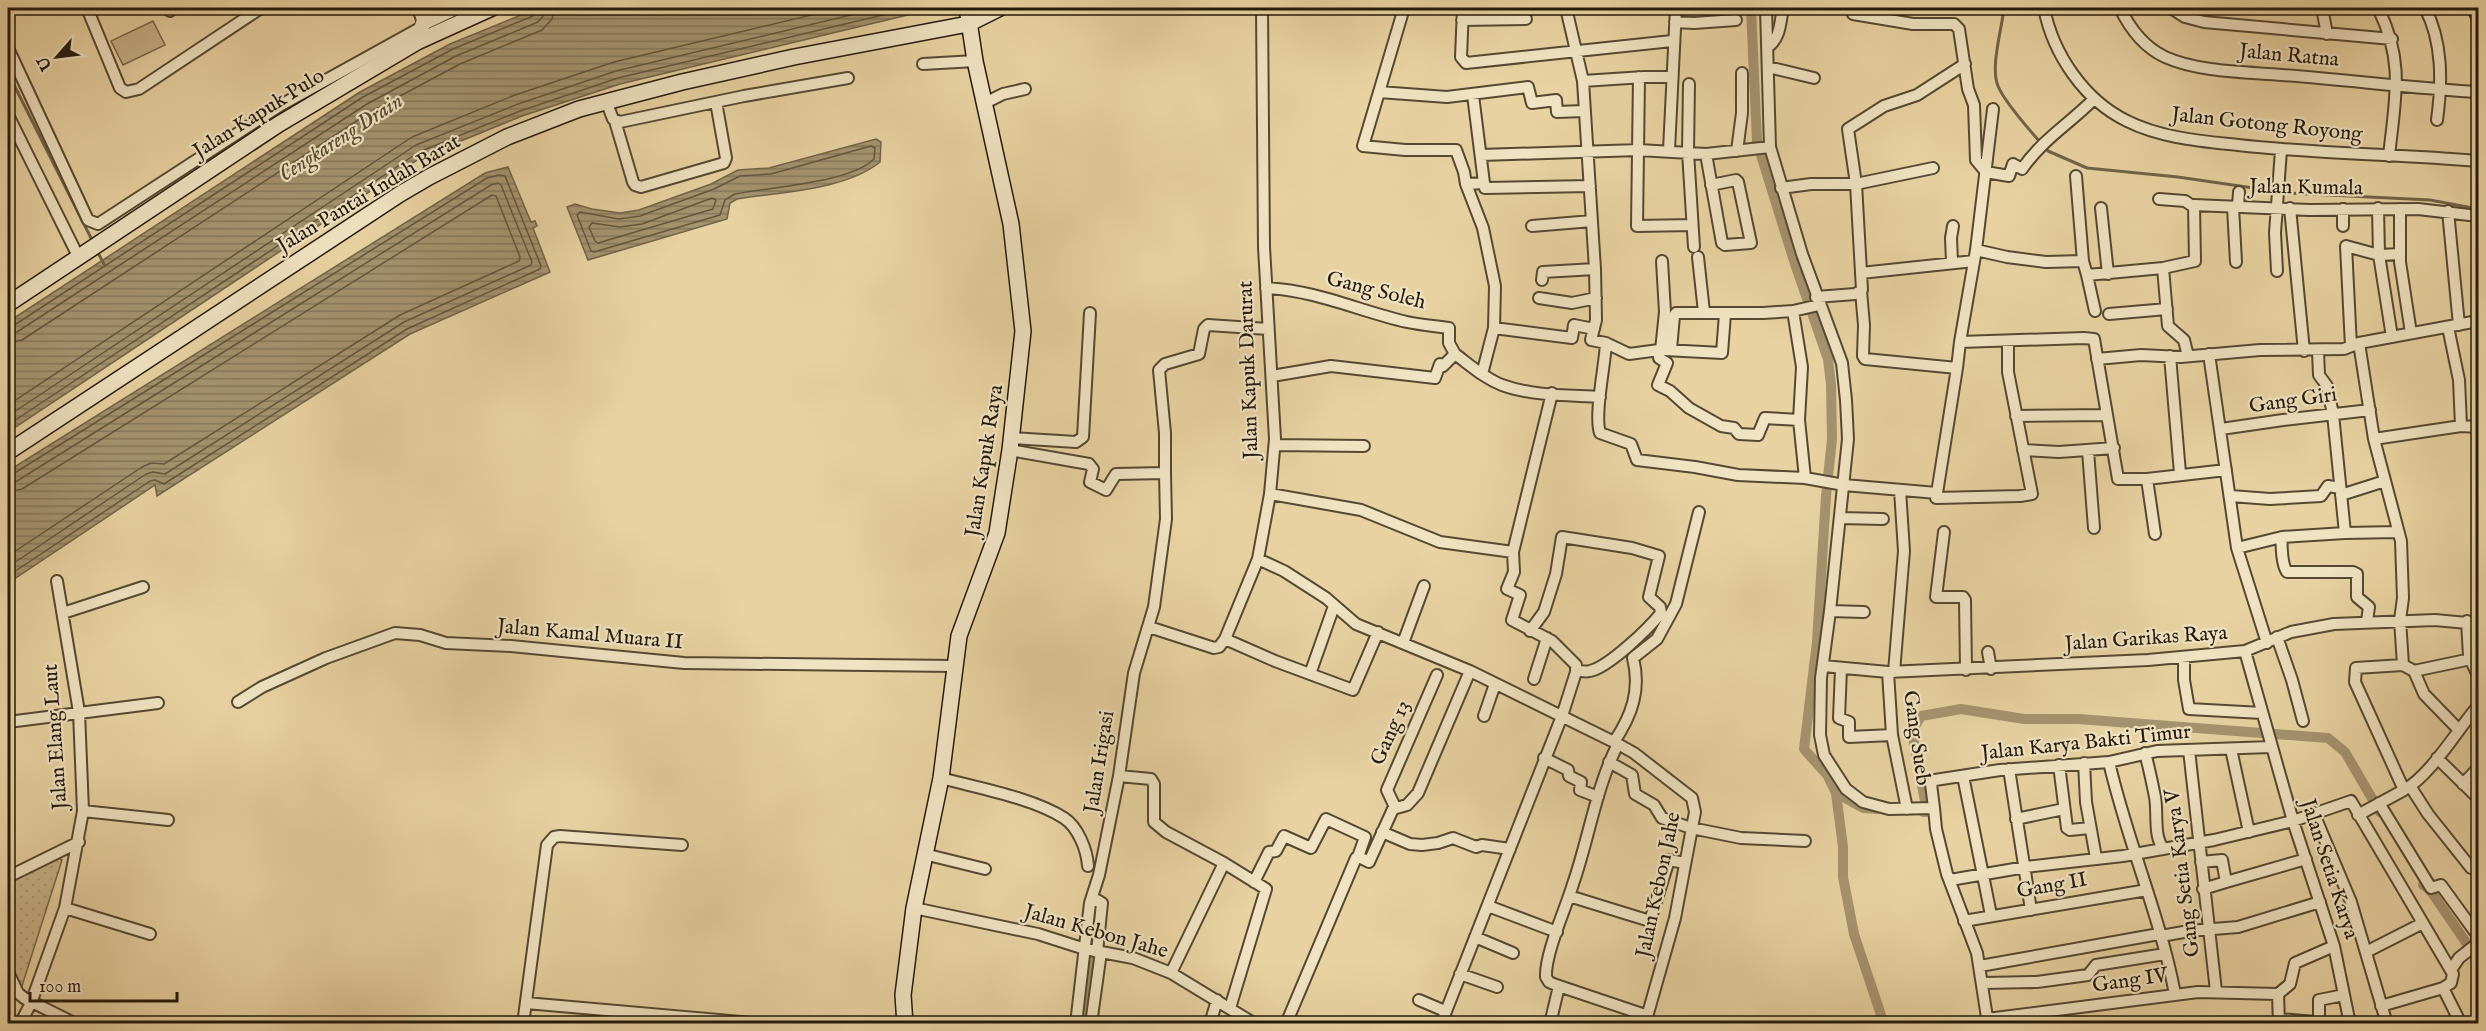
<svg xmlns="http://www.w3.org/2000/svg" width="2486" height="1031" viewBox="0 0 2486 1031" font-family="'IM FELL English',serif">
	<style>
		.park { fill: url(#park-dots); stroke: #76664a; stroke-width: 1.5 }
		.pitch { fill: #c7b388; stroke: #76664a; stroke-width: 1.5 }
		.water { fill: url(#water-rules); stroke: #716348; stroke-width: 1.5 }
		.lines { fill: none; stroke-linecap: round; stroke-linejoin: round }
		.shore { stroke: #64563e; stroke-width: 1.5 }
		.stream { stroke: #716348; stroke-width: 3 }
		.canal { stroke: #a5936f; stroke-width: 10 }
		.minor-casing { stroke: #554832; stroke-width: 14 }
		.tertiary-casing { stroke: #554832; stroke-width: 16 }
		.secondary-casing { stroke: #241a0d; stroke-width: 18 }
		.minor { stroke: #f0e2c2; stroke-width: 10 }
		.tertiary { stroke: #f0e2c2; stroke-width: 14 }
		.secondary { stroke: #f0e2c2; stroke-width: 15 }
		.labels { text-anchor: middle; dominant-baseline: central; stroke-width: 4.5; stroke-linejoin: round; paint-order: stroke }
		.street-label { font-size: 21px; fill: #241a0d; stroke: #f0e2c2 }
		.water-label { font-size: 22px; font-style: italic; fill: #584a34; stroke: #f0e2c2 }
	</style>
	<defs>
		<pattern id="park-dots" width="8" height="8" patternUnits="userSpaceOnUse" patternTransform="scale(1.5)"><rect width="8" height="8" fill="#c7b388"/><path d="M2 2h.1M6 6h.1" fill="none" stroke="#ab9974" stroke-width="1.8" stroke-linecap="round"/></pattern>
		<pattern id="water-rules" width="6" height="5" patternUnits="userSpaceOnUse" patternTransform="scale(1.5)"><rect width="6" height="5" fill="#a5936f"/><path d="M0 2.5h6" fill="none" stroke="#86775a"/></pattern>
	</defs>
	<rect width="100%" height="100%" fill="#e8d2a1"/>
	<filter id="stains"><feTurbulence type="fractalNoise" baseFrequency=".00333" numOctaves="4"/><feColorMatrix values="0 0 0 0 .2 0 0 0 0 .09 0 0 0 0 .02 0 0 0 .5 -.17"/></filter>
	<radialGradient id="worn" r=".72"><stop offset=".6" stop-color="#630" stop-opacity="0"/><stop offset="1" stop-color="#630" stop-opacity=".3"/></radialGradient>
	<path class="park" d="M54,856L62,860L20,992L8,969V879Z"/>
	<path class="pitch" d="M153,21L165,45L123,65L111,41Z"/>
	<path class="water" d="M538,8H937L620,84L522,116L422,157L8,432V322L360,92L450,44Z
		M876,139L881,142L880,162C846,190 780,192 737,199L730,203L727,219L588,260L567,207L575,204L592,209L620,213L639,210L711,184L738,170L769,168Z
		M508,167L531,222L535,221L537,226L533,228L550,272L410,334L157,496L155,485L8,583V471L485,173Z"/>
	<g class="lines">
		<path class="shore" d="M871,146L875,148L874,159C850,183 770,187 735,194L725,200L720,215L594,252L591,251L577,215L580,212L619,219L640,216L714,189L740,176L771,174Z
			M712,198L716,200L713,209L598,243L595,241L589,227L592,223L620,227L642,224Z
			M8,327L13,326L363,97L453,49L533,16L537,8
			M8,334L17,332L367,104L456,56L538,22L544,15L545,8
			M8,343L22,340L372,111L460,64L542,30L552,19L554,8
			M8,405L412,137L515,95L614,62L841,8
			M8,416L416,145L518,104L616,71L880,8
			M8,425L419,152L520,111L618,78L912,8
			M8,475L13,474L487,178L499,175L505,176L541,266L540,269L407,329L164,484L155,480L150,481L8,576
			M8,483L17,481L491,185L498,183L501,185L532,262L531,265L404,322L165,474L153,472L146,474L8,567
			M8,492L22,489L492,195L496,196L520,257L519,261L400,315L164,464L151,463L142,467L8,556"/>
		<path class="stream" d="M2004,8C2002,28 1990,68 1998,86C2005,103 2028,128 2040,142
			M8,73L93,242
			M2044,147L2048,151L2087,168L2178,177L2288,193L2430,200L2478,209
			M97,251L104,264"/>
		<path class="canal" d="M1751,8L1757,142L1795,264L1828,359L1831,385L1832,439L1826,496L1817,642L1804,749L1828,776L1836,793L1843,847V877L1854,934L1884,1024
			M1836,793L1863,808L1877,809
			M1923,812H1927L1912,731L1921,716L1961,709L2024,719H2078L2328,738L2345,752L2380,812
			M2423,885L2430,890L2474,954L2478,957
			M1082,1024L1095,903"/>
		<defs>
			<path id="minor" d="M87,8L120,88L126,92L139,89L261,8
				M169,8L170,11
				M418,8L423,23
				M1404,8L1363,146L1405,150H1456L1464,172L1466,184L1483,228L1495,286L1494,328L1482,374
				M1463,8L1461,57L1466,63L1672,41
				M1566,8L1583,81L1595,269L1596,320L1591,340L1606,343C1605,365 1594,415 1600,433L1631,444L1637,460L1695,467L1738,475L1805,478
				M1766,8L1770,147L1802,254L1842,363L1846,400L1848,439L1830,611L1821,678L1820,735L1824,755L1846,789L1863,802L1889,809L1934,808L1936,829L1947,874L1977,953L1988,1024
				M1855,8L1853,14L1913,24H1954L1959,29L1968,89L1974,105L1976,160L1986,172L2009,176L2013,164L2022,169C2044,138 2068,125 2094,99
				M2044,8C2053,54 2084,100 2127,121C2161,138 2201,141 2238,145C2318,154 2398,154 2478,161
				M2120,8C2130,29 2144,47 2165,57C2198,72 2246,72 2282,75C2348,80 2413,88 2478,92
				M2171,8L2185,17L2204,22L2392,39
				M2322,8L2327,34
				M2378,8C2405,62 2395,98 2389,156
				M2425,8C2443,42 2442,83 2437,120
				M2473,8L2478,20
				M1462,20L1526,19
				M1675,22L1694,23L1736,20
				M1768,47C1781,37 1780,22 1783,8
				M8,48L88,220L98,224L281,105L422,27
				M923,64L975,61
				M1768,67L1814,78
				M1639,77L1637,226L1692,225
				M1583,81L1644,77H1671
				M1689,84L1688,152L1694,247
				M1379,92L1447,97L1528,87L1532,103L1556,100L1557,112L1584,111
				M606,101L613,119L620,122L744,96L848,78
				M985,103L1003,94L1025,89
				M8,115L78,256
				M615,121L633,182L635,185L641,187L724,163L726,158L716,102
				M1669,150L1676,8
				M1737,151L1742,113V73
				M1706,154L1722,243L1725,245L1751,243L1738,182L1736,180L1711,185
				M1481,155L1639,150L1706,154L1770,147
				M1933,168L1856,184L1848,129L1884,106L1917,95L1965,64
				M2076,176L2083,261L2087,275L2163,268L2195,261L2194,205L2309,210L2418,209L2478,216
				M1484,183L1485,188L1590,186
				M1466,184L1484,183L1473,95
				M1781,188L1811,184H1856L1862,290L1855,294L1816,297
				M2159,199L2185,201L2194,207
				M2233,207L2236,262
				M2238,207L2239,192
				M2101,208L2108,274
				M2290,208L2304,351
				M2378,208L2379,255L2392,337
				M2343,209V226
				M2400,209V262L2411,333
				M2448,211L2459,325
				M1532,226L1592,221
				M1976,250L2007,257L2046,262L2083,261
				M1698,257L1704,312
				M1952,262L1951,238L1953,226
				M2163,268L2168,326L2184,340L2188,356
				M2277,271L2275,233L2281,150
				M1861,273L1974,261
				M2087,275L2095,311
				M1542,280L1543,272L1595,269
				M1266,288C1315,290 1359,311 1407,322C1421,325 1435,326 1449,328V343L1455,354
				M1861,291L1864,325L1863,356L1865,359L1957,368L1960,342L2084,338L2094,339L2118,479H2147L2226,470
				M1539,298L1572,303L1596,298
				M1793,311L1802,367L1799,420
				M2109,314L2167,309
				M2448,327L2459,380L2461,426
				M1494,328L1572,338L1574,325L1594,329
				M1960,342L1976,250L1993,109
				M1606,343L1629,354L1659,350V358L1667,363L1658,385L1670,391L1689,408L1721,426L1734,428L1739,434L1758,435L1765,418L1799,420L1805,478L1844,485L1937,493L1957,368
				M2351,346L2346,246L2379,255L2400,254
				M1671,349L1674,316L1676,313H1763L1793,311L1819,305
				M1661,350L1665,312L1662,261
				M1665,350L1722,353L1725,314
				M2318,351L2319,375L2327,386L2333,414L2345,533
				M2209,354L2237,548L2267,643
				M2170,356L2180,473
				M2097,359L2141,355L2181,357L2260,350L2344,349L2359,343L2478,321
				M1272,376L1331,366L1435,378L1440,364L1443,366L1455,354C1470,365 1484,378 1502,385C1532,396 1568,395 1600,397
				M2016,416L2107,415
				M2221,429L2283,420L2370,410
				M1011,438L1076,442L1083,437L1090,313
				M2374,439L2461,426L2478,427
				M1275,445L1364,446
				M1010,450L1089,464L1093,469L1090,482L1106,490L1116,474L1165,473L1166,519L1154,607L1134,673L1119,776L1099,875L1090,903L1076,1024
				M2023,450L2059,452L2114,448
				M2088,451L2094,528
				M1165,473V433L1159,370L1165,364L1199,354L1204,329L1208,325L1268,329
				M2147,479L2155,534
				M1270,494L1361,510L1440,542L1513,552
				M2341,495L2385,481
				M2231,496L2270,499L2321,496L2328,486L2340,488
				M1936,498L2020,496L2032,494L2008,372V342
				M1840,518L1883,519
				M1944,532L1936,597H1963L1965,600L1966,670
				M2282,537C2281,546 2282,565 2287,572H2353L2357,574V597L2369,607L2367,621
				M2237,548L2282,537L2345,533L2398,532
				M1258,559L1284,571L1326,598L1356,624L1470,671L1618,744L1634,753L1692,798L1695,812L1675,918L1645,1024
				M1830,611L1864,612
				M63,613L143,587
				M2467,621L2469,656L2478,676
				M1149,627L1214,648L1219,647L1225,639L1258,559L1270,494L1275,439L1264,247L1262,8
				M1530,631L1544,612L1556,574L1562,537L1632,548L1659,556L1649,597L1660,607L1661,613C1649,628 1609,667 1590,671C1586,672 1580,671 1576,670
				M2277,637L2292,680L2303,721
				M1225,639L1275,661L1353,690L1378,632
				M1403,643L1424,586
				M2245,651L2293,821L2334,946L2350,1024
				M1988,652L1991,669
				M2184,658V680L2189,709L2262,713
				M2403,665L2414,671L2424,694L2458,729
				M1823,666L1888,672L2148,660L2245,651L2291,632L2334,624L2435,620L2478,624
				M1841,669L1839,718L1849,722V737L1892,735
				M2414,671L2471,659
				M1888,672L1892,735L1907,809
				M1894,672L1904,551L1900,490
				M1310,674L1334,606
				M1534,679L1547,638
				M238,702L262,687L326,658L395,633L420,635L446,643L511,646L684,663L954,666
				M1484,716L1495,684
				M8,722L158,703
				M1614,742C1632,715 1641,690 1633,658L1657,639L1676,604L1699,512
				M1618,744C1596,787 1589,838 1573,884C1566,908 1545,953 1546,977L1549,982L1556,985L1648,1016
				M2231,749L2249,832
				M2189,750L2216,991
				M2145,753C2149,767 2152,782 2155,797C2158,812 2153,838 2164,849
				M1544,758L1568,770L1569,776L1581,782L1580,790L1598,797
				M2437,758L2478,798
				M1609,762L1632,775L1635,794L1654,805L1662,818L1691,828L1741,838L1805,841
				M2109,762C2127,841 2160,915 2175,994
				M2084,763L2086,802L2096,858
				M2059,765L2067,828L2070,830L2090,828
				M2009,769L2031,910
				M1119,776L1151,779L1154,784V822L1166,832L1224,863L1266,889L1230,1008
				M1963,776L1991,915
				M941,778C978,788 1033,798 1064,818C1078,827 1087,850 1088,866
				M2463,784L2478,768
				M2410,786L2428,814L2471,868L2478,864
				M2404,790C2431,775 2457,730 2478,706
				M2379,803L2431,888L2441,885L2478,936
				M1395,807L1387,790L1437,675
				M1934,808L1931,784L1935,780L2000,770L2109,762L2157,751L2271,747
				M83,811L168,820
				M2314,814L2351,902L2387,1024
				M2358,815L2404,790L2355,682L2356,668L2403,665L2400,620L2403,598L2401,541L2374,439L2359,343
				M2016,819L2064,809
				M1382,832L1410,844L1422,845L1438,843L1453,838L1476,847L1482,845L1510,849
				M924,854L985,869
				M2201,862L2222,860L2226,882L2306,859
				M8,877L79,842
				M1950,880L2026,867L2123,856L2214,840L2293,821L2351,801L2453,974L2451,983L2443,988L2461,1024
				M1254,882L1269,852L1276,851L1284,836L1311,848L1326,819L1365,837L1358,857
				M2203,889L2226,882
				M1569,896L1650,921L1669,860L1685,863
				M1090,903L1097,900L1102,903L1097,952
				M1488,906L1557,932
				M65,908L150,934
				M914,908L1038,934L1085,949L1133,958L1171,973L1255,1024
				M1964,921L2147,890
				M2161,936L2189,931L2238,927L2320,902
				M1475,937L1513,953
				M2366,952L2423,923
				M1980,966L2159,934
				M2451,970L2459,958L2478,943
				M8,972L18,993L24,998L76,1024
				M1171,973L1224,863
				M1460,974L1497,987
				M1982,983L2037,982L2088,975L2096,965L2165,954
				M1419,1000L1445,1011
				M526,1003L765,1024
				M2381,1006L2443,988
				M1987,1019L2198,992L2278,994
				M2279,1019L2316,1022L2319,1017V1000L2344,995
				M20,1024L31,1003L65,908L83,811L79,712L57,581
				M523,1024L547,845L554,837L560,836L682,845
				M1091,1024L1101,952
				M1210,1024L1217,1000
				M1286,1024L1356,858L1359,857L1369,862L1393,809L1407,805L1418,793L1470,671
				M1441,1024L1562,716L1576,672V665L1552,641L1512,620L1520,595L1507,589L1514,572L1513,552L1552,393
				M1550,1024L1559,986
				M2279,1024L2278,994L2290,984L2295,963L2334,946"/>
			<path id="tertiary" d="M417,42L423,23L455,8"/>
			<path id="secondary" d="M8,304L279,124L417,42L492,8
				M8,452L400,194L429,177L507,137L579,109L682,82L794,57L968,24L1000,8
				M905,1024L903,995L914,908L941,778L959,636L997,533L1010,450L1023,331L1011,224L975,61L967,8"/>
		</defs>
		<use href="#minor" class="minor-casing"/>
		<use href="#tertiary" class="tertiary-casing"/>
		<use href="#secondary" class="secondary-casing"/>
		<use href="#minor" class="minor"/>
		<use href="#tertiary" class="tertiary"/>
		<use href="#secondary" class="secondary"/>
	</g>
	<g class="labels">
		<g class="street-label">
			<text transform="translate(2289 56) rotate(5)">Jalan Ratna</text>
			<text transform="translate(259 114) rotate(-32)">Jalan Kapuk Pulo</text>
			<text transform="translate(2267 125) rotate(6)">Jalan Gotong Royong</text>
			<text transform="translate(2306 188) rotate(1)">Jalan Kumala</text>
			<text transform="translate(369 194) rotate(-31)">Jalan Pantai Indah Barat</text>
			<text transform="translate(1376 291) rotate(14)">Gang Soleh</text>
			<text transform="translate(1249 370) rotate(-92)">Jalan Kapuk Darurat</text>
			<text transform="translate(2293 401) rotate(-8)">Gang Giri</text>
			<text transform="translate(985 461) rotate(-81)">Jalan Kapuk Raya</text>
			<text transform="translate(590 635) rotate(5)">Jalan Kamal Muara II</text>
			<text transform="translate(2146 639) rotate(-4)">Jalan Garikas Raya</text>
			<text transform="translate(1391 733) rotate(-66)">Gang 13</text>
			<text transform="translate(56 737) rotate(-94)">Jalan Elang Laut</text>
			<text transform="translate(1916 738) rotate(82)">Gang Sueb</text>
			<text transform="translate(2086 743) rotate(-6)">Jalan Karya Bakti Timur</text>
			<text transform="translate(1100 762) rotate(-81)">Jalan Irigasi</text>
			<text transform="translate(2329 869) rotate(72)">Jalan Setia Karya</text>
			<text transform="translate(2183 873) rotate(-97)">Gang Setia Karya V</text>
			<text transform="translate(1659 885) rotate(-78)">Jalan Kebon Jahe</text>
			<text transform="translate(2052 886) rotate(-10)">Gang II</text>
			<text transform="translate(1096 932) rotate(16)">Jalan Kebon Jahe</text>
			<text transform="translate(2130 981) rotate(-8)">Gang IV</text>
		</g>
		<g class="water-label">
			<text transform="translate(341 138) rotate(-33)">Cengkareng Drain</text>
		</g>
	</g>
	<rect width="2486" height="1031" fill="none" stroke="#e8d2a1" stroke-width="30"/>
	<rect x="9" y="9" width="2468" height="1013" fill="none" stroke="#241a0d" stroke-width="3"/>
	<rect x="15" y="15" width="2456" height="1001" fill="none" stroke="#241a0d" stroke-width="1.5"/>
	<g transform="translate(57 57) rotate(242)" stroke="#f0e2c2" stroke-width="4.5" paint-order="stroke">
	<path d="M0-4.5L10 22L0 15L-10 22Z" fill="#241a0d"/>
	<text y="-9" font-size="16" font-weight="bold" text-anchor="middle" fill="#241a0d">U</text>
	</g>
	<path d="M30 992v9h147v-9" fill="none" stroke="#241a0d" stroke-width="3"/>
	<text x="39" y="992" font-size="18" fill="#241a0d" stroke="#f0e2c2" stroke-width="4.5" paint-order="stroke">100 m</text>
	<rect width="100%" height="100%" filter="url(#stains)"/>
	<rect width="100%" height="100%" fill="url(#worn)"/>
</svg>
